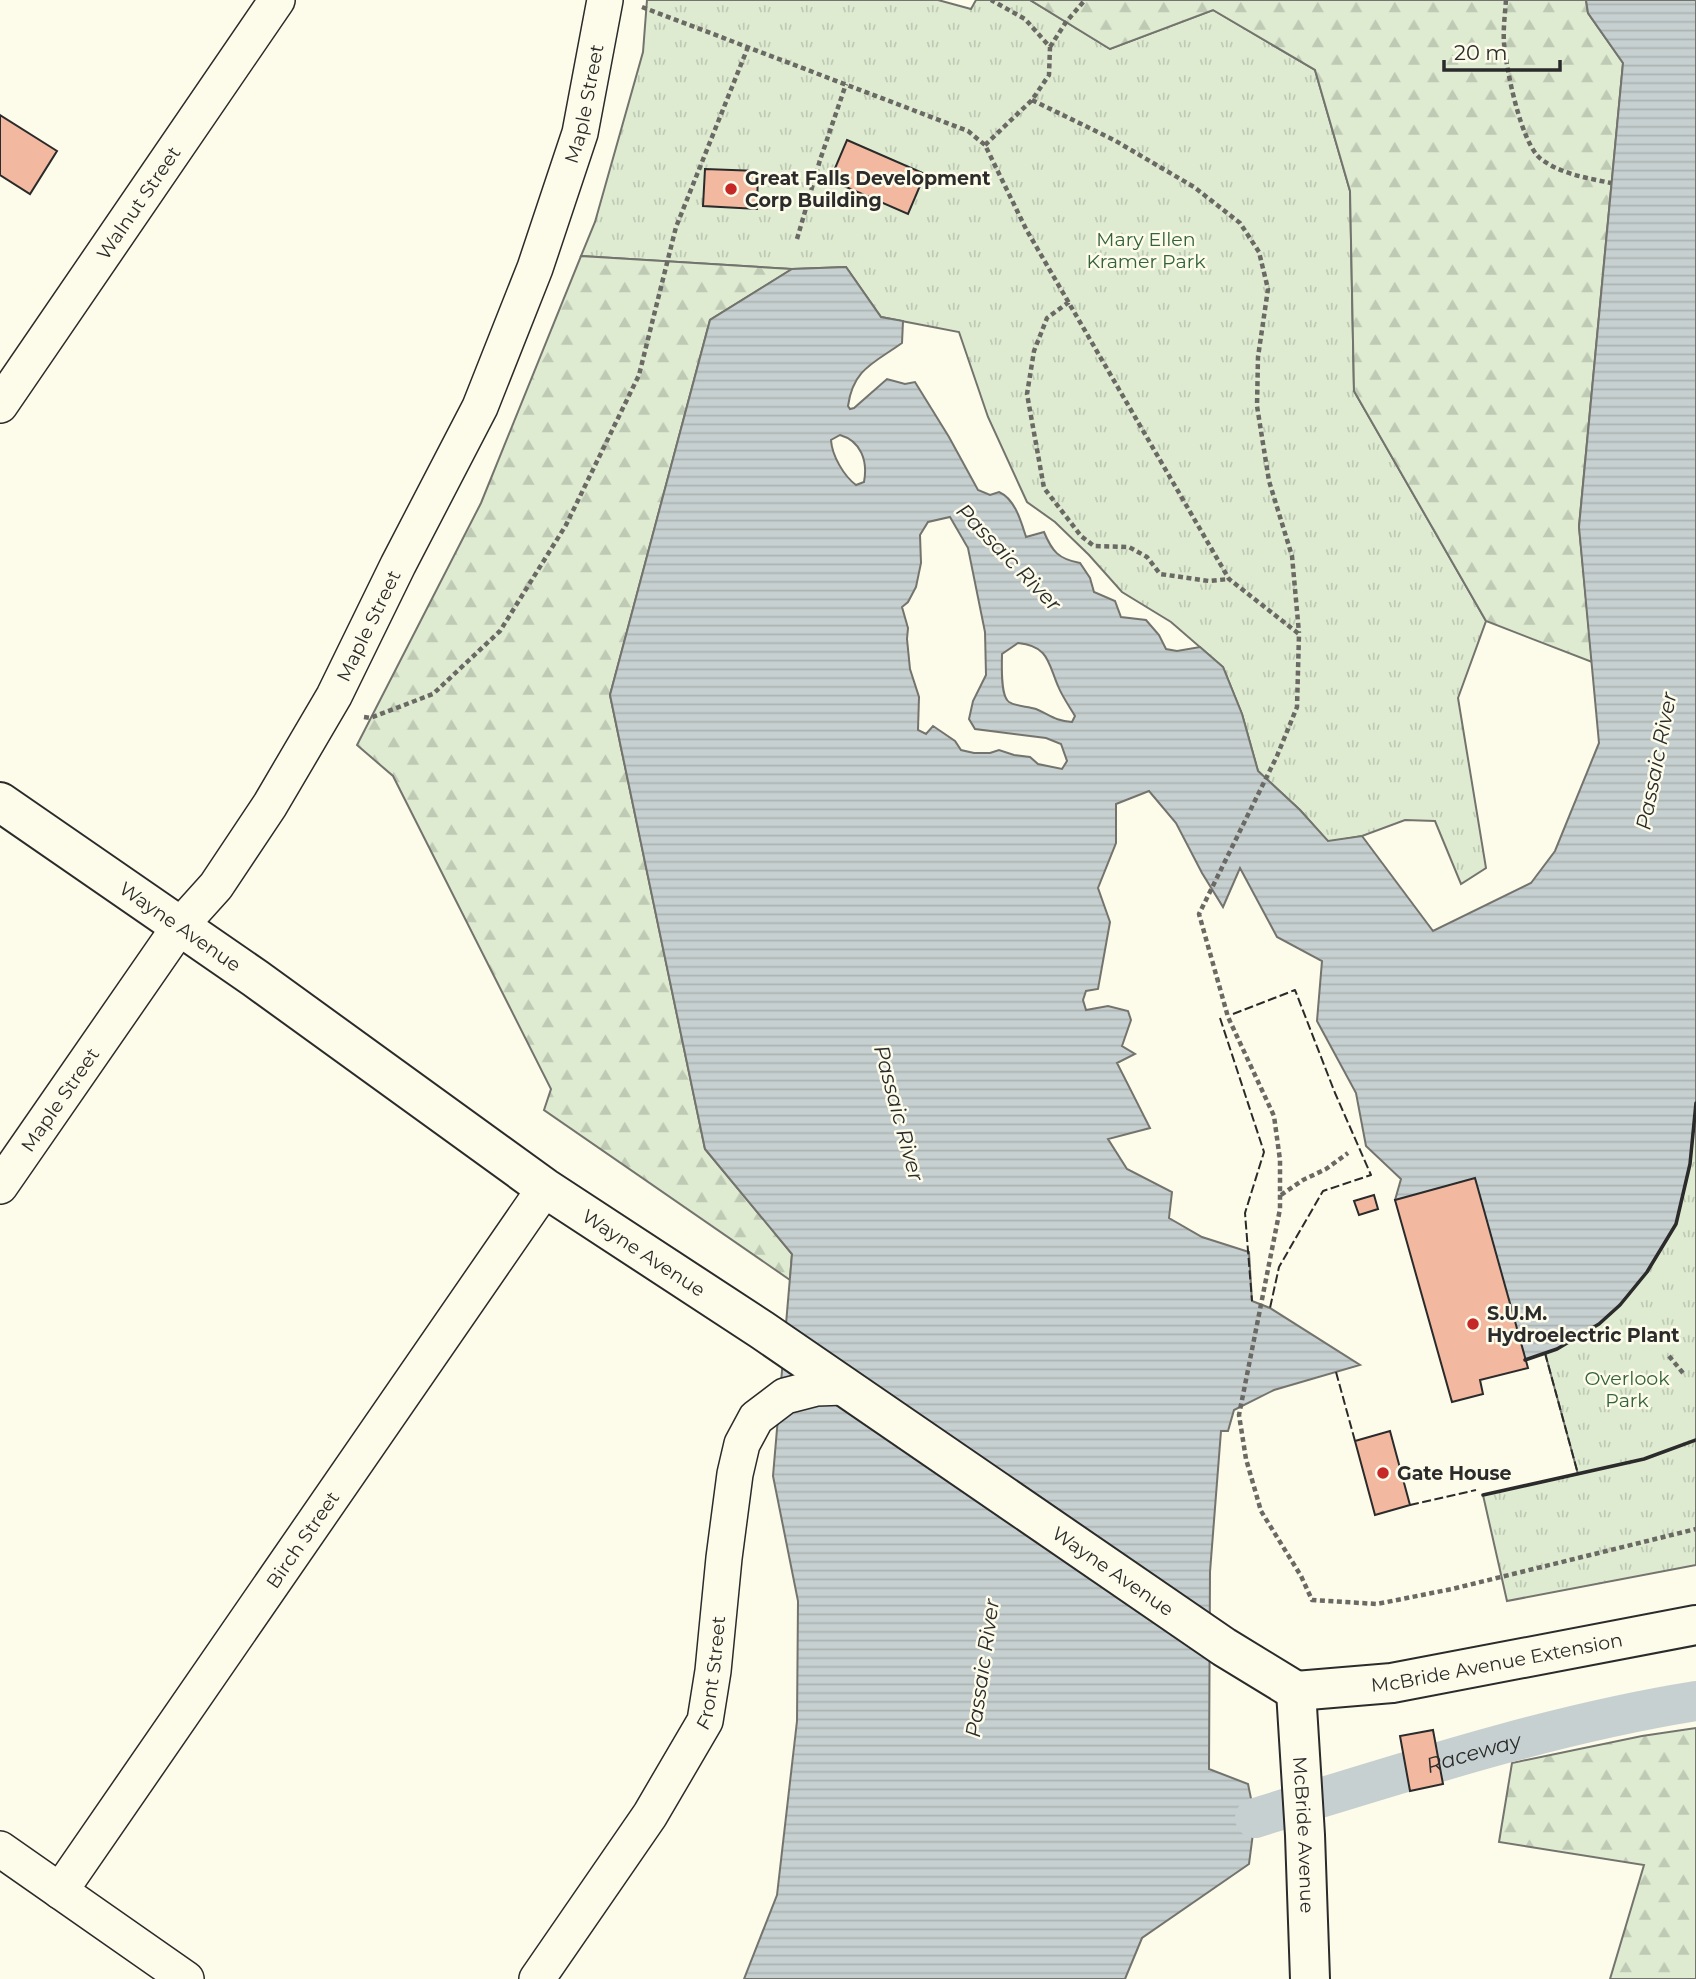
<svg xmlns="http://www.w3.org/2000/svg" width="1696" height="1979" viewBox="0 0 1696 1979" font-family="Montserrat,sans-serif">
	<style>
		.grass { fill: url(#grass-tufts); stroke: #74746e; stroke-width: 2 }
		.forest { fill: url(#forest-firs); stroke: #74746e; stroke-width: 2 }
		.water { fill: url(#water-rules); stroke: #74746e; stroke-width: 2; fill-rule: evenodd }
		.lines { fill: none; stroke-linecap: round; stroke-linejoin: round }
		.canal { stroke: #c7d0d0; stroke-width: 40 }
		.building { fill: #f2b8a0; stroke: #2b2b2b; stroke-width: 2 }
		.street-casing { stroke: #2b2b2b; stroke-width: 38 }
		.secondary-casing { stroke: #2b2b2b; stroke-width: 42 }
		.path { stroke: #6a6964; stroke-width: 4.5; stroke-dasharray: 5 3.5; stroke-linecap: butt }
		.street { stroke: #fdfbea; stroke-width: 35 }
		.secondary { stroke: #fdfbea; stroke-width: 38 }
		.fence { stroke: #2b2b2b; stroke-width: 2; stroke-dasharray: 9 3.5; stroke-linecap: butt }
		.wall { stroke: #2b2b2b; stroke-width: 3.5 }
		.poi-dot { fill: #c62828; stroke: #fdfbea; stroke-width: 2.5 }
		.labels { text-anchor: middle; dominant-baseline: central; stroke-width: 5; stroke-linejoin: round; paint-order: stroke }
		.street-label { font-size: 19px; fill: #2b2b2b; stroke: #fdfbea }
		.poi-label { font-size: 19px; font-weight: bold; fill: #2b2b2b; stroke: #fdfbea; text-anchor: start }
		.park-label { font-size: 19px; fill: #34623c; stroke: #fdfbea }
		.water-label { font-size: 21px; font-style: italic; fill: #2b2b2b; stroke: #fdfbea }
	</style>
	<defs>
		<pattern id="grass-tufts" width="24" height="20" patternUnits="userSpaceOnUse" patternTransform="scale(1.75)"><rect width="24" height="20" fill="#deebd1"/><path d="M3 7l-1-3M5 7V3M7 7l1-3M15 17l-1-3M17 17v-4M19 17l1-3" fill="none" stroke="#bfcab4"/></pattern>
		<pattern id="forest-firs" width="22" height="20" patternUnits="userSpaceOnUse" patternTransform="scale(1.75)"><rect width="22" height="20" fill="#deebd1"/><path d="M5 1l3.5 6h-7zM16 11l3.5 6h-7z" fill="#bfcab4"/></pattern>
		<pattern id="water-rules" width="6" height="5" patternUnits="userSpaceOnUse" patternTransform="scale(1.75)"><rect width="6" height="5" fill="#c7d0d0"/><path d="M0 2.5h6" fill="none" stroke="#abb3b3"/></pattern>
	</defs>
	<rect width="100%" height="100%" fill="#fdfbea"/>
	<path class="grass" d="M647,0H938L971,9L976,0H1030L1110,49L1213,10L1315,70L1350,191L1354,391L1486,621L1458,698L1486,868L1461,884L1435,821L1405,820L1362,836L1328,842L1300,810L1258,771L1242,714L1223,667L1171,622L1122,592L1089,555L1055,522L1027,502L988,417L959,332L881,317L846,267L792,269L581,256L595,222L643,52Z
		M1696,1103V1565L1507,1601L1483,1495L1578,1474L1545,1353L1557,1349L1690,1164Z"/>
	<path class="forest" d="M1030,0H1586L1588,13L1623,63L1579,526L1592,662L1486,621L1354,391L1350,191L1315,70L1213,10L1110,49Z
		M581,256L792,269L710,320L610,695L705,1149L792,1254L790,1280L544,1110L551,1089L393,776L357,745L481,503Z
		M1696,1728V1979H1610L1644,1865L1499,1842L1512,1763L1642,1736Z"/>
	<path class="water" d="M1586,0H1696V1103L1690,1164L1676,1224L1647,1272L1620,1305L1599,1324L1557,1349L1525,1360L1395,1200L1401,1179L1366,1146L1356,1093L1317,1021L1322,961L1277,937L1240,868L1223,907L1202,873L1176,823L1149,791L1116,804V843L1098,888L1110,922L1098,989L1086,991L1083,1000L1086,1010L1108,1006L1128,1011L1131,1020L1122,1046L1135,1054L1117,1063L1150,1128L1108,1139L1127,1169L1172,1192L1169,1218L1202,1237L1249,1252L1252,1301L1270,1308L1360,1365L1274,1390L1234,1410L1228,1431H1221L1210,1572L1209,1769L1248,1784L1255,1818L1249,1864L1142,1938L1125,1979H744L777,1895L797,1721L798,1601L773,1476L792,1254L705,1149L610,695L710,320L792,269L846,267L881,317L903,321L902,343C874,363 853,369 848,406L850,409L854,408L887,379L905,384L915,382L949,437L978,490L990,495L999,492C1015,499 1021,521 1026,537L1044,532C1052,551 1058,559 1080,563L1090,578L1094,592L1115,601L1121,617L1146,620L1159,635L1166,649L1177,651L1200,647L1223,667L1242,714L1258,771L1300,810L1328,841L1362,836L1433,931L1531,883L1555,851L1599,743L1579,527L1623,63L1588,13ZM840,435C861,441 868,461 864,482L856,485C844,476 832,456 831,440ZM950,517L968,548L985,632L986,675L973,701L969,719L975,729L1046,738L1061,744L1067,761L1062,769L1038,764L1030,757L1014,755L999,750L990,753H974L961,750L955,741L933,726L926,734L918,730L919,697L910,669L907,639L908,628L902,607L908,602L916,587L921,563L920,535L928,522ZM1018,643C1049,646 1048,663 1058,686C1062,696 1069,706 1075,716L1072,722C1055,721 1050,715 1036,709C1028,706 1017,707 1009,702C1000,696 1002,664 1002,654Z"/>
	<g class="lines">
		<path class="canal" id="s1" d="M1255,1818C1400,1774 1546,1725 1696,1701"/>
	</g>
	<path class="building" d="M0,115L57,151L30,194L0,175Z
		M847,140L925,174L908,214L830,180Z
		M705,169L758,171L757,209L703,206Z
		M1475,1178L1528,1368L1480,1380L1483,1394L1452,1402L1395,1200Z
		M1374,1195L1378,1209L1359,1215L1354,1201Z
		M1390,1431L1410,1505L1375,1515L1355,1441Z
		M1433,1730L1443,1784L1410,1791L1400,1736Z"/>
	<g class="lines">
		<defs>
			<g id="street">
				<path id="s2" d="M0,405L277,0"/>
				<path id="s3" d="M0,1186L180,926L216,886L270,805L334,696L398,565L480,407L535,268L580,133L605,0"/>
				<path d="M0,1849L186,1979"/>
				<path id="s4" d="M60,1891L545,1188"/>
				<path id="s5" d="M537,1979L650,1815L705,1721L713,1671L724,1558L735,1474L742,1444L756,1418L785,1396L816,1388L845,1387"/>
			</g>
			<g id="secondary">
				<path id="s6" d="M0,802L255,978L545,1188L762,1330L1224,1647L1296,1691"/>
				<path id="s7" d="M1296,1691L1392,1683L1696,1625"/>
				<path id="s8" d="M1296,1691L1305,1835L1310,1979"/>
			</g>
		</defs>
		<use href="#street" class="street-casing"/>
		<use href="#secondary" class="secondary-casing"/>
		<path class="path" d="M1506,0C1505,14 1503,29 1504,43C1506,68 1521,144 1541,159C1561,174 1587,178 1611,183
			M642,7L968,131L985,145L1026,229L1229,579L1299,634L1297,707L1277,756L1199,914L1228,1017L1274,1116L1280,1160V1209L1239,1415L1246,1459L1261,1511L1301,1576L1312,1600L1377,1604L1452,1589L1696,1529
			M1050,47L1066,22L1085,0
			M1032,100L1114,140L1194,187L1240,223L1259,252L1268,289L1258,357L1257,406L1269,481L1292,556L1299,633
			M985,145L1032,100L1049,75L1050,47L1025,19L991,0
			M797,239L820,160L846,84
			M1069,302L1047,318L1034,351L1027,394L1044,488L1081,536L1094,546L1129,547L1147,557L1160,574L1209,581L1229,579
			M364,717L370,718L433,694L500,631L566,525L639,375L676,227L748,47
			M1281,1195L1303,1180L1326,1169L1348,1153
			M1669,1356L1683,1373"/>
		<use href="#street" class="street"/>
		<use href="#secondary" class="secondary"/>
		<path class="fence" d="M1233,1014L1295,990L1335,1093L1371,1175L1323,1191L1279,1267L1270,1308
			M1220,1018L1264,1152L1245,1213L1252,1301
			M1545,1353L1578,1474
			M1336,1372L1355,1441
			M1410,1505L1476,1490"/>
		<path class="wall" d="M1525,1360L1557,1349L1599,1324L1620,1305L1647,1272L1676,1224L1690,1164L1696,1103
			M1483,1495L1644,1459L1696,1440"/>
	</g>
	<g class="poi-dot">
		<circle cx="731" cy="189" r="7"/>
		<circle cx="1473" cy="1324" r="7"/>
		<circle cx="1383" cy="1473" r="7"/>
	</g>
	<g class="labels">
		<g class="street-label">
			<text stroke="none"><textPath href="#s3" startOffset="1239">Maple Street</textPath></text>
			<text stroke="none"><textPath href="#s2" startOffset="245">Walnut Street</textPath></text>
			<text stroke="none"><textPath href="#s3" startOffset="672">Maple Street</textPath></text>
			<text stroke="none"><textPath href="#s6" startOffset="219">Wayne Avenue</textPath></text>
			<text stroke="none"><textPath href="#s3" startOffset="105">Maple Street</textPath></text>
			<text stroke="none"><textPath href="#s6" startOffset="786">Wayne Avenue</textPath></text>
			<text stroke="none"><textPath href="#s4" startOffset="427">Birch Street</textPath></text>
			<text stroke="none"><textPath href="#s6" startOffset="1353">Wayne Avenue</textPath></text>
			<text stroke="none"><textPath href="#s7" startOffset="203">McBride Avenue Extension</textPath></text>
			<text stroke="none"><textPath href="#s5" startOffset="357">Front Street</textPath></text>
			<text stroke="none"><textPath href="#s8" startOffset="144">McBride Avenue</textPath></text>
		</g>
		<g class="poi-label">
			<text x="745" y="178">Great Falls Development<tspan x="745" dy="22">Corp Building</tspan></text>
			<text x="1487" y="1313">S.U.M.<tspan x="1487" dy="22">Hydroelectric Plant</tspan></text>
			<text x="1397" y="1473">Gate House</text>
		</g>
		<g class="park-label">
			<text x="1146" y="239">Mary Ellen<tspan x="1146" dy="22">Kramer Park</tspan></text>
			<text x="1627" y="1378">Overlook<tspan x="1627" dy="22">Park</tspan></text>
		</g>
		<g class="water-label">
			<text transform="translate(1009 557) rotate(46)">Passaic River</text>
			<text transform="translate(1656 761) rotate(-79)">Passaic River</text>
			<text transform="translate(899 1113) rotate(75)">Passaic River</text>
			<text transform="translate(982 1668) rotate(-82)">Passaic River</text>
			<text stroke="none"><textPath href="#s1" startOffset="228">Raceway</textPath></text>
		</g>
	</g>
	<path d="M1444 60v10h116v-10" fill="none" stroke="#2b2b2b" stroke-width="3.5"/>
	<text x="1454" y="60" font-size="21" fill="#2b2b2b" stroke="#fdfbea" stroke-width="5" paint-order="stroke">20 m</text>
</svg>
